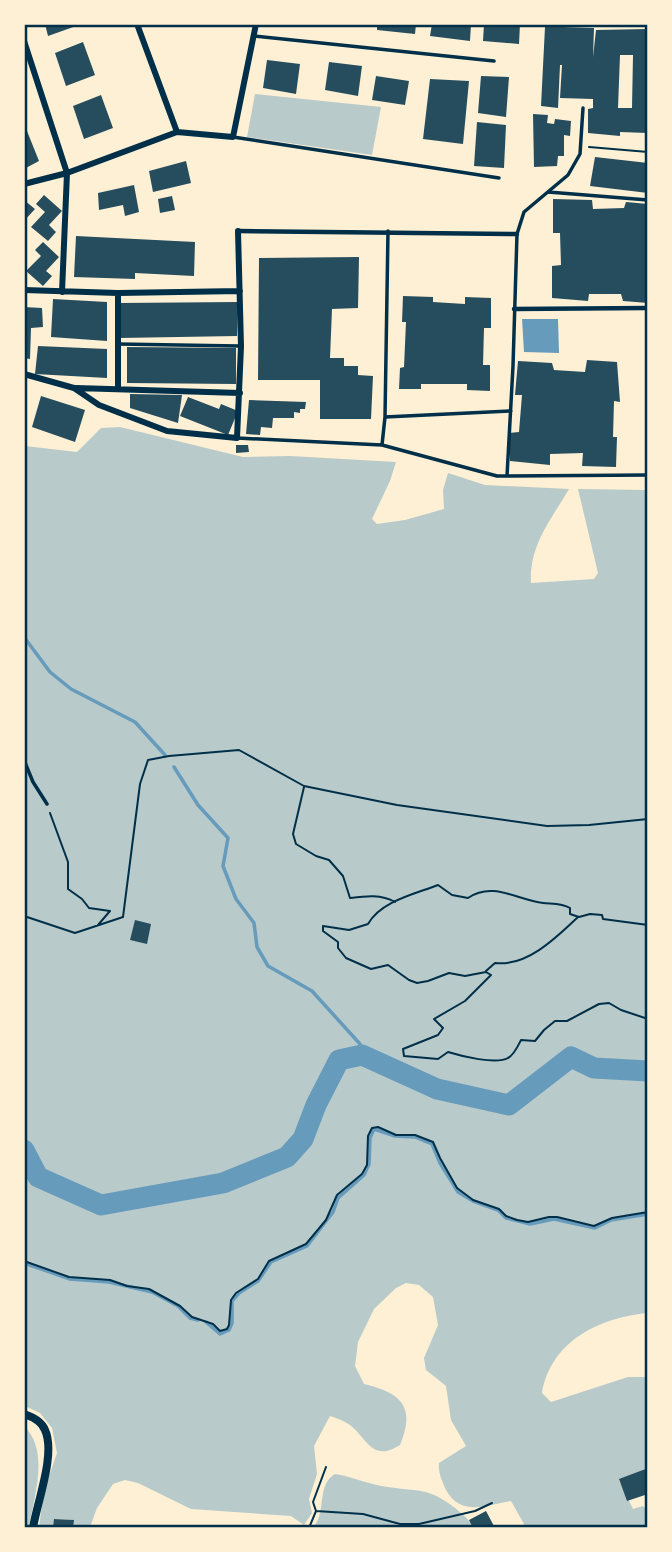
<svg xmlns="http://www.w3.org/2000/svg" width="672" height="1552" viewBox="0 0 672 1552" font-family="'Work Sans',sans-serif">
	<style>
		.green { fill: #b9caca }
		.water { fill: #669bbc }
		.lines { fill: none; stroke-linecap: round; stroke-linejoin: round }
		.stream { stroke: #669bbc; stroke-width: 3.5 }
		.river { stroke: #669bbc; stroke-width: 21 }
		.building { fill: #264d5e; fill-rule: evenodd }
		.path { stroke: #003049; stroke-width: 2 }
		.service { stroke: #003049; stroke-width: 3.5 }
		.pedestrian { stroke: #003049; stroke-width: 4.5 }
		.minor { stroke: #003049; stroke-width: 6 }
		.tertiary { stroke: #003049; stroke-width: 8 }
		.neatline { fill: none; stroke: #003049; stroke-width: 2.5 }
	</style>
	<rect width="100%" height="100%" fill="#fdf0d5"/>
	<path class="green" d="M255,94L381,107L372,155L247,137Z
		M120,427L243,457L290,456L396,462L390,481L372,519L377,524L405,520L444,509L443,490L448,473L485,485L569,489C551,520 529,545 531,583L594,579L598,573L578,489L647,490V1313C599,1318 551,1341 542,1393L551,1402L628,1377H647V1468L619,1480L633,1509L643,1506L647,1510V1527H521L524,1524L511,1501C486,1505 461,1517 446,1490C442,1481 438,1473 439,1463L466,1446L451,1420L446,1386L426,1370L424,1358L438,1325L433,1297L419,1285L406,1283L396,1288L374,1309L358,1342L355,1366L364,1384C401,1393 416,1406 400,1445C372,1463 367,1438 350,1425C344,1421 337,1418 330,1416L314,1446L317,1474L309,1499L312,1513L304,1525L291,1516L191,1509L138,1483L125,1480L113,1484L97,1508L90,1527H73V1520L55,1519L53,1527H39L44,1491L57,1453L52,1428L40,1413L25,1406V446L77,452L101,428Z
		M24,1426C50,1451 34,1496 29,1527H24Z
		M335,1474C354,1477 370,1485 388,1487C419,1492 428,1487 455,1508C462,1514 469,1519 473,1527L313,1528C327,1512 316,1485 335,1474Z"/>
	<path class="water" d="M522,319H558L559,353L524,352Z"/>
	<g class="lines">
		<path class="stream" d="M24,637L50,672L71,689L135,722L165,755
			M174,767L198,805L228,838L223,866L236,899L254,923L257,947L268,966L312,991L360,1044L362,1055
			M24,1263L70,1279L109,1282L152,1292L178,1306L190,1318L198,1320
			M206,1322L220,1334L229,1330L232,1323V1301L239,1293L258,1281L271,1262L307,1246L333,1212L338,1198L364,1175L369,1164L370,1138L374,1129L395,1136L415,1137L432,1144L440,1163L458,1192L473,1201L498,1210L506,1218L530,1224L554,1219L595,1228L611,1220L648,1214"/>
		<path class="river" d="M24,1150L38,1177L101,1205L223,1183L287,1157L303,1139L316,1105L339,1060L362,1055L437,1089L509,1105L571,1057L594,1068L648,1071"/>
	</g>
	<path class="building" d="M45,24H79V25L48,36Z
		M377,24H416L415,34L377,30Z
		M432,24H471L470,41L430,36Z
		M484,24H520L519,44L483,41Z
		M548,24L563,27L594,28L593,57L596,30L648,29V133L620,132V136L588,133V109L593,108V99L560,98L562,65H560L558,108L541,106L545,27L549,26ZM620,55H633L632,108H618Z
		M83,42L95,75L66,86L55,53Z
		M267,60L300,64L296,94L263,88Z
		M329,62L362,66L358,96L325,90Z
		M376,76L409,81L405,105L372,100Z
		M481,76L509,77L506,117L478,113Z
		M430,79L469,81L463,144L423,139Z
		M101,95L113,128L84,139L73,106Z
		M533,114L548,115L547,123L554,124L555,119L571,121L570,136L564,135V156H558L557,166L534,167Z
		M477,122L506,125L504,168L474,166Z
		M27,131L39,161L24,169V132Z
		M595,157L648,163V193L590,186Z
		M186,161L191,183L153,192L149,171Z
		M134,185L139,212L125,216L123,205L99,210L98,193Z
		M44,195L62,211L49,225L56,232L48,241L31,227L45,212L36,204Z
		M172,196L175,210L160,213L158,199Z
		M553,199L592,200L593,209L624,208L626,202L648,204V303L623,301L621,294H589L588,301L552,298V266L561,265L560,233H553Z
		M24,200L35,209L24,221Z
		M76,236L195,242L194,276L135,273V279L74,277Z
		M43,242L59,257L46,271L52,276L43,286L26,271L41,256L35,250Z
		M359,257L358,308L332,309L330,358H344V366H358V375L373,376L371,419H320V380H258L259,258Z
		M403,296L433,297V302L465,304V297L491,298V328H484L483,365H490V391L467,390V384H421V389H399L400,368L404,367L406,322H402Z
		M53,299L107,302V341L51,337Z
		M238,302L237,336L119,338V303Z
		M24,307L42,308L43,327L31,328L30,359L24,358Z
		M38,346L107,349V378L35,374Z
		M127,347L236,348V384L127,383Z
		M587,360L617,362L620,402L614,401L613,437H617L616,467L582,466L583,453L550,454V465L510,461L509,433L519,432L522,395H515L518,361L552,363L554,370L585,372Z
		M130,394L182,395L178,423L130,408Z
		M41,396L85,410L75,442L32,427Z
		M188,397L219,409L221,404L238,411L228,435L180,416Z
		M249,400L306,402L305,409H300V413L294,412V418H273L272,428L261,427L260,435L246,434Z
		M236,445H248L249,452L236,453Z
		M135,920L151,924L147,944L130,940Z
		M648,1468V1494L627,1501L619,1479Z
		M486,1511L495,1528H473L469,1520Z
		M54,1519L74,1520L73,1528H53Z"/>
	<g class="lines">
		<path class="path" d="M589,147L648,152
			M304,787L293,834L296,844L316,856L329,860L343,876L350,898C366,896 381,894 395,902
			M50,813L68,862V889L82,899L89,908L110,911L98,925
			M24,916L75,933L123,917L140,784L148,760L169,756L239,750L304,786L397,805L547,826L589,825L648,819
			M648,925L603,919L602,915L590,914L579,917L570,914V908C562,903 552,904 543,903C517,900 493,881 468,898L452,895L438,885C415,894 381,901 368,924L349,930L323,926V931L338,942V948L346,958L371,969L388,965L409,980L417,983L428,981L449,973L465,976L486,972L491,975L465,1001L434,1019L443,1028L438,1035L403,1049L404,1056L438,1059L448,1052C461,1056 496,1065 508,1058C514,1055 518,1046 521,1040L535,1041L544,1030L555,1021H567L599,1004L609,1003L621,1010L648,1019
			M486,971L495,963C527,967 557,937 578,917
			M24,1261L69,1277L110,1280L127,1286L149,1289L180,1306L192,1317L213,1324L220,1331L227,1329L229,1325L231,1300L236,1293L258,1279L269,1261L306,1244L326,1220L337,1195L362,1174L367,1165L368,1136L372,1128L378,1127L396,1135H415L433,1142L440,1158L457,1188L473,1200L499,1209L506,1216L517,1220L528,1222L549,1217H557L594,1226L612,1218L648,1212
			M316,1511L363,1514L400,1524H419L475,1511L492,1503
			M309,1528L316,1511L313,1502L326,1467"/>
		<path class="service" d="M254,36L494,61
			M233,137L499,178
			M548,192L648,200
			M118,344L239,346
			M385,417L511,411
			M237,438L382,445L497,476L648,475
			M382,445L385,417L388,231
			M507,476L513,366L517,234L524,212L568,175L580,154L583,108
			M24,760L33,782L47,804"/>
		<path class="pedestrian" d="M238,231L517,234
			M514,309L648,308"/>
		<path class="minor" d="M137,24L177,132
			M24,41L67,173L62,292
			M24,184L67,173L177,132L233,137L256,24
			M24,290L118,293L240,291
			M118,293V389
			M24,374L74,388L99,405L167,431L237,438L241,346L238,231
			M76,388L240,393"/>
		<path class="tertiary" d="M24,1414C33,1417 42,1422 45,1430C56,1454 37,1502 33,1528"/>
	</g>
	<rect width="672" height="1552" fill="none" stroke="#fdf0d5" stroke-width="52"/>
	<rect x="26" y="26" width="620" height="1500" class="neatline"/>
</svg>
